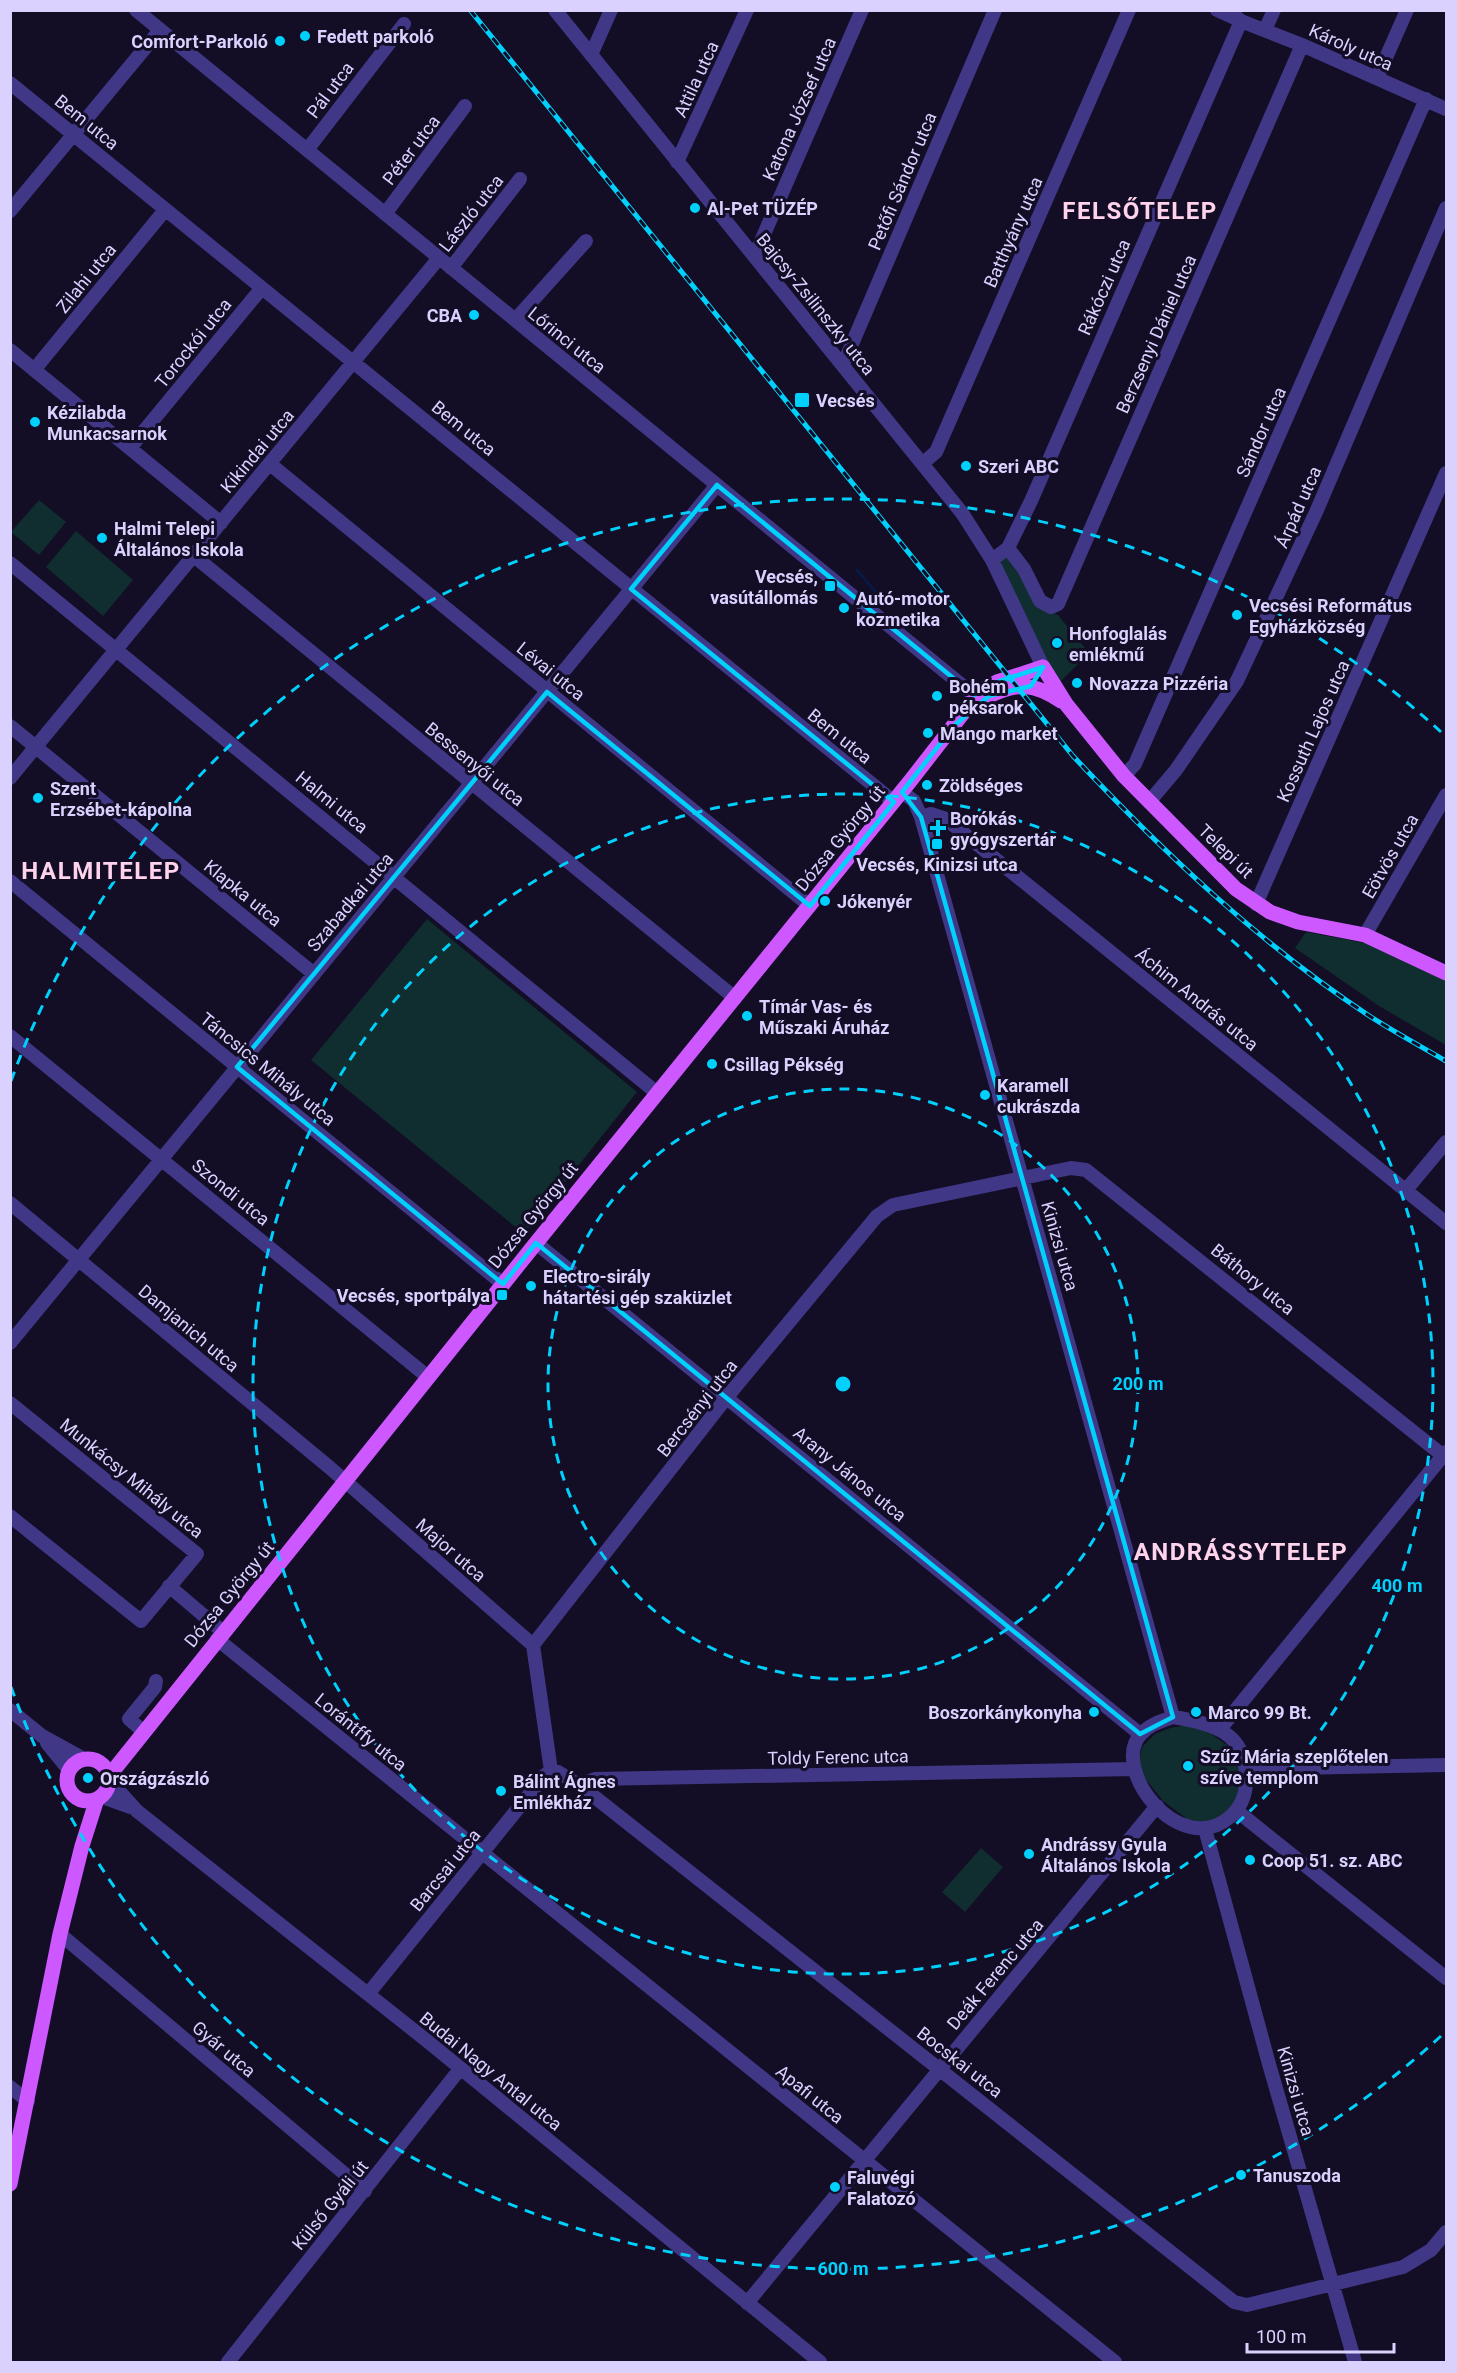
<svg xmlns="http://www.w3.org/2000/svg" width="1457" height="2373" viewBox="0 0 1457 2373" font-family="Roboto,sans-serif">
	<style>
		.green { fill: #102e2f }
		.lines { fill: none; stroke-linecap: round; stroke-linejoin: round }
		.stream { stroke: #081944; stroke-width: 3 }
		.minor { stroke: #403786; stroke-width: 14 }
		.major { stroke: #cd58ff; stroke-width: 15 }
		.rail-casing { stroke: #00d0fc; stroke-width: 5 }
		.rail { stroke: #130d25; stroke-width: 3; stroke-dasharray: 9; stroke-linecap: butt }
		.marked { fill: none; stroke: #00d0fc; stroke-width: 4.5; stroke-linejoin: round }
		.ring { fill: none; stroke: #00d0fc; stroke-width: 3; stroke-dasharray: 10 8 }
		.poi-dot { fill: #00d0fc; stroke: #130d25; stroke-width: 2 }
		.labels { text-anchor: middle; dominant-baseline: central; stroke-width: 6; stroke-linejoin: round; paint-order: stroke }
		.poi-label { font-size: 18px; font-weight: bold; fill: #dad1ff; stroke: #130d25; text-anchor: start }
		.street-label { font-size: 18px; fill: #dad1ff; stroke: #130d25 }
		.district-label { font-size: 24px; font-weight: bold; letter-spacing: 1.5px; fill: #ffd3ec; stroke: #130d25 }
		.centre { fill: #00d0fc; stroke: #130d25; stroke-width: 3 }
		.ring-label { font-size: 18px; text-anchor: middle; font-weight: bold; fill: #00d0fc; stroke: #130d25; stroke-width: 6; stroke-linejoin: round; paint-order: stroke }
	</style>
	<rect width="100%" height="100%" fill="#130d25"/>
	<path class="green" d="M39,500L66,522L39,555L11,532Z
		M76,531L133,580L103,616L46,567Z
		M1007,557L1011,558L1045,609L1058,615L1089,653L1059,683L1046,663L1000,562Z
		M427,919L637,1092L524,1234L311,1060Z
		M1306,932L1370,944L1446,978V1045L1379,1006L1295,948Z
		M1187,1725L1203,1728L1231,1748L1239,1760L1243,1774L1236,1802L1224,1815L1208,1823L1190,1821L1163,1801L1143,1776L1139,1761L1142,1747L1155,1734L1170,1728Z
		M981,1848L1003,1867L965,1912L942,1892Z"/>
	<g class="lines">
		<path class="stream" d="M857,570L879,596"/>
		<path class="minor" d="M136,10L975,696
			M555,10L962,513L992,560L1043,667
			M1217,10L1241,21L1234,15L1225,10
			M1265,30L1274,10
			M591,55L611,10
			M1377,78L1407,10
			M10,83L894,802
			M307,150L404,24
			M677,162L747,10
			M10,211L160,30
			M385,214L465,106
			M753,254L758,248L862,10
			M451,268L520,179
			M515,320L586,241
			M10,350L221,523
			M843,365L995,10
			M34,370L165,210
			M130,448L261,289
			M923,463L936,452L1129,10
			M270,464L810,906
			M1008,548L1024,569L1040,601L1051,607L1058,604L1302,45
			M194,556L735,998
			M992,560L1008,548L1031,501L1241,21L1302,45L1446,109
			M10,563L657,1093
			M10,726L314,974
			M1124,776L1135,764L1426,99
			M10,778L439,258
			M902,792L914,801L921,817L1173,1717
			M1149,802L1176,770L1237,681L1317,510L1446,208
			M921,817L931,814L946,819L1446,1223
			M10,881L503,1284
			M1256,904L1446,473
			M1365,935L1446,795
			M10,1036L428,1377
			M1406,1190L1446,1142
			M10,1203L329,1467L533,1645
			M536,1243L1140,1734
			M10,1343L717,485
			M10,1403L197,1554L141,1621L10,1516
			M169,1586L223,1632
			M217,1639L1115,2362
			M10,1710L42,1736L84,1759
			M1173,1717C1213,1723 1248,1733 1246,1781C1246,1795 1240,1808 1230,1817C1179,1860 1109,1768 1141,1734C1150,1724 1162,1721 1173,1717Z
			M1220,1729L1446,1452
			M144,1732L129,1719L155,1687L156,1681
			M47,1743L69,1770
			M1247,1769L1446,1765
			M551,1771L533,1645L727,1397L877,1216L893,1205L1071,1168L1086,1170L1446,1458
			M551,1771L558,1772L582,1787L1234,2302L1247,2305L1403,2267L1431,2250L1446,2232
			M110,1781L137,1811L426,2040L820,2362
			M582,1787L586,1783L595,1779L1133,1769
			M102,1797L130,1807
			M1237,1811L1446,1978
			M1205,1829L1269,2064L1355,2362
			M60,1934L365,2191
			M368,1994L545,1775L551,1771
			M10,2087L28,2101
			M747,2303L1157,1806
			M228,2362L460,2069"/>
		<path class="major" d="M1043,667L1066,704L1124,776L1236,889L1270,912L1298,922L1365,935L1446,973
			M989,696C1018,682 1034,683 1061,701
			M67 1780a21 21 0 1 1 42 0a21 21 0 1 1-42 0Z
			M109,1776L536,1243L911,780L981,690L997,682L1043,667
			M10,2184L60,1934L82,1846L97,1799"/>
		<defs>
			<path id="rail" d="M470,10L1073,756C1164,853 1260,944 1371,1017C1396,1033 1422,1047 1446,1061"/>
		</defs>
		<use href="#rail" class="rail-casing"/>
		<use href="#rail" class="rail"/>
	</g>
	<path class="marked" d="M717,485L974,695L997,682L1043,667L1031,686L989,696L955,725L902,792L921,817L1173,1717L1140,1734L536,1243L503,1284L237,1067L547,692L810,906L894,802L631,589Z"/>
	<g class="ring">
		<circle cx="843" cy="1384" r="295"/>
		<circle cx="843" cy="1384" r="590"/>
		<path d="M1441 2036A885 885 0 0 1 11 1687M11 1081A885 885 0 0 1 1441 732"/>
	</g>
	<g class="poi-dot">
		<circle cx="305" cy="36" r="6"/>
		<circle cx="280" cy="41" r="6"/>
		<circle cx="695" cy="208" r="6"/>
		<circle cx="474" cy="315" r="6"/>
		<rect x="794" y="392" width="16" height="16" rx="3"/>
		<circle cx="35" cy="422" r="6"/>
		<circle cx="966" cy="466" r="6"/>
		<circle cx="102" cy="538" r="6"/>
		<rect x="824" y="580" width="12" height="12" rx="3"/>
		<circle cx="844" cy="608" r="6"/>
		<circle cx="1237" cy="615" r="6"/>
		<circle cx="1057" cy="643" r="6"/>
		<circle cx="1077" cy="683" r="6"/>
		<circle cx="937" cy="696" r="6"/>
		<circle cx="928" cy="733" r="6"/>
		<circle cx="927" cy="785" r="6"/>
		<circle cx="38" cy="798" r="6"/>
		<path d="M935 819h6v6h6v6h-6v6h-6v-6h-6v-6h6z"/>
		<rect x="931" y="838" width="12" height="12" rx="3"/>
		<circle cx="825" cy="901" r="6"/>
		<circle cx="747" cy="1016" r="6"/>
		<circle cx="712" cy="1064" r="6"/>
		<circle cx="985" cy="1095" r="6"/>
		<circle cx="531" cy="1286" r="6"/>
		<rect x="496" y="1289" width="12" height="12" rx="3"/>
		<circle cx="1094" cy="1712" r="6"/>
		<circle cx="1196" cy="1712" r="6"/>
		<circle cx="1188" cy="1766" r="6"/>
		<circle cx="88" cy="1778" r="6"/>
		<circle cx="501" cy="1791" r="6"/>
		<circle cx="1029" cy="1854" r="6"/>
		<circle cx="1250" cy="1860" r="6"/>
		<circle cx="1241" cy="2175" r="6"/>
		<circle cx="835" cy="2187" r="6"/>
	</g>
	<g class="labels">
		<g class="poi-label">
			<text x="317" y="36">Fedett parkoló</text>
			<text x="268" y="41" text-anchor="end">Comfort-Parkoló</text>
			<text x="707" y="208">Al-Pet TÜZÉP</text>
			<text x="462" y="315" text-anchor="end">CBA</text>
			<text x="816" y="400">Vecsés</text>
			<text x="47" y="412">Kézilabda<tspan x="47" dy="21">Munkacsarnok</tspan></text>
			<text x="978" y="466">Szeri ABC</text>
			<text x="114" y="528">Halmi Telepi<tspan x="114" dy="21">Általános Iskola</tspan></text>
			<text x="818" y="576" text-anchor="end">Vecsés,<tspan x="818" dy="21">vasútállomás</tspan></text>
			<text x="856" y="598">Autó-motor<tspan x="856" dy="21">kozmetika</tspan></text>
			<text x="1249" y="605">Vecsési Református<tspan x="1249" dy="21">Egyházközség</tspan></text>
			<text x="1069" y="633">Honfoglalás<tspan x="1069" dy="21">emlékmű</tspan></text>
			<text x="1089" y="683">Novazza Pizzéria</text>
			<text x="949" y="686">Bohém<tspan x="949" dy="21">péksarok</tspan></text>
			<text x="940" y="733">Mango market</text>
			<text x="939" y="785">Zöldséges</text>
			<text x="50" y="788">Szent<tspan x="50" dy="21">Erzsébet-kápolna</tspan></text>
			<text x="950" y="818">Borókás<tspan x="950" dy="21">gyógyszertár</tspan></text>
			<text x="937" y="864" text-anchor="middle">Vecsés, Kinizsi utca</text>
			<text x="837" y="901">Jókenyér</text>
			<text x="759" y="1006">Tímár Vas- és<tspan x="759" dy="21">Műszaki Áruház</tspan></text>
			<text x="724" y="1064">Csillag Pékség</text>
			<text x="997" y="1085">Karamell<tspan x="997" dy="21">cukrászda</tspan></text>
			<text x="543" y="1276">Electro-sirály<tspan x="543" dy="21">hátartési gép szaküzlet</tspan></text>
			<text x="490" y="1295" text-anchor="end">Vecsés, sportpálya</text>
			<text x="1082" y="1712" text-anchor="end">Boszorkánykonyha</text>
			<text x="1208" y="1712">Marco 99 Bt.</text>
			<text x="1200" y="1756">Szűz Mária szeplőtelen<tspan x="1200" dy="21">szíve templom</tspan></text>
			<text x="100" y="1778">Országzászló</text>
			<text x="513" y="1781">Bálint Ágnes<tspan x="513" dy="21">Emlékház</tspan></text>
			<text x="1041" y="1844">Andrássy Gyula<tspan x="1041" dy="21">Általános Iskola</tspan></text>
			<text x="1262" y="1860">Coop 51. sz. ABC</text>
			<text x="1253" y="2175">Tanuszoda</text>
			<text x="847" y="2177">Faluvégi<tspan x="847" dy="21">Falatozó</tspan></text>
		</g>
		<g class="street-label">
			<text transform="translate(1351 47) rotate(24)">Károly utca</text>
			<text transform="translate(696 79) rotate(-65)">Attila utca</text>
			<text transform="translate(330 90) rotate(-53)">Pál utca</text>
			<text transform="translate(799 109) rotate(-66)">Katona József utca</text>
			<text transform="translate(87 122) rotate(39)">Bem utca</text>
			<text transform="translate(411 150) rotate(-53)">Péter utca</text>
			<text transform="translate(902 181) rotate(-67)">Petőfi Sándor utca</text>
			<text transform="translate(471 213) rotate(-52)">László utca</text>
			<text transform="translate(1013 232) rotate(-66)">Batthyány utca</text>
			<text transform="translate(86 278) rotate(-51)">Zilahi utca</text>
			<text transform="translate(1104 287) rotate(-66)">Rákóczi utca</text>
			<text transform="translate(816 304) rotate(51)">Bajcsy-Zsilinszky utca</text>
			<text transform="translate(1156 334) rotate(-66)">Berzsenyi Dániel utca</text>
			<text transform="translate(567 340) rotate(39)">Lőrinci utca</text>
			<text transform="translate(193 343) rotate(-51)">Torockói utca</text>
			<text transform="translate(464 428) rotate(39)">Bem utca</text>
			<text transform="translate(1261 432) rotate(-66)">Sándor utca</text>
			<text transform="translate(257 451) rotate(-50)">Kikindai utca</text>
			<text transform="translate(1298 507) rotate(-66)">Árpád utca</text>
			<text transform="translate(551 671) rotate(39)">Lévai utca</text>
			<text transform="translate(1313 731) rotate(-66)">Kossuth Lajos utca</text>
			<text transform="translate(840 736) rotate(39)">Bem utca</text>
			<text transform="translate(475 764) rotate(39)">Bessenyői utca</text>
			<text transform="translate(332 802) rotate(39)">Halmi utca</text>
			<text transform="translate(840 838) rotate(-51)">Dózsa György út</text>
			<text transform="translate(1226 851) rotate(44)">Telepi út</text>
			<text transform="translate(1390 856) rotate(-60)">Eötvös utca</text>
			<text transform="translate(243 893) rotate(39)">Klapka utca</text>
			<text transform="translate(350 902) rotate(-50)">Szabadkai utca</text>
			<text transform="translate(1197 999) rotate(39)">Áchim András utca</text>
			<text transform="translate(268 1069) rotate(39)">Táncsics Mihály utca</text>
			<text transform="translate(231 1192) rotate(39)">Szondi utca</text>
			<text transform="translate(533 1215) rotate(-51)">Dózsa György út</text>
			<text transform="translate(1060 1246) rotate(74)">Kinizsi utca</text>
			<text transform="translate(1253 1279) rotate(39)">Báthory utca</text>
			<text transform="translate(189 1328) rotate(40)">Damjanich utca</text>
			<text transform="translate(697 1408) rotate(-52)">Bercsényi utca</text>
			<text transform="translate(850 1474) rotate(39)">Arany János utca</text>
			<text transform="translate(132 1478) rotate(39)">Munkácsy Mihály utca</text>
			<text transform="translate(451 1550) rotate(41)">Major utca</text>
			<text transform="translate(229 1594) rotate(-51)">Dózsa György út</text>
			<text transform="translate(361 1732) rotate(39)">Lorántffy utca</text>
			<text transform="translate(838 1757) rotate(-1)">Toldy Ferenc utca</text>
			<text transform="translate(445 1870) rotate(-51)">Barcsai utca</text>
			<text transform="translate(995 1974) rotate(-50)">Deák Ferenc utca</text>
			<text transform="translate(224 2049) rotate(40)">Gyár utca</text>
			<text transform="translate(960 2062) rotate(38)">Bocskai utca</text>
			<text transform="translate(491 2071) rotate(39)">Budai Nagy Antal utca</text>
			<text transform="translate(1296 2091) rotate(74)">Kinizsi utca</text>
			<text transform="translate(810 2094) rotate(39)">Apafi utca</text>
			<text transform="translate(330 2205) rotate(-51)">Külső Gyáli út</text>
		</g>
		<g class="district-label">
			<text x="1140" y="211">FELSŐTELEP</text>
			<text x="101" y="871">HALMITELEP</text>
			<text x="1241" y="1552">ANDRÁSSYTELEP</text>
		</g>
	</g>
	<circle cx="843" cy="1384" r="9" class="centre"/>
	<g class="ring-label">
		<text x="1138" y="1390">200 m</text>
		<text x="1397" y="1592">400 m</text>
		<text x="843" y="2275">600 m</text>
	</g>
	<rect width="1457" height="2373" fill="none" stroke="#dad1ff" stroke-width="24"/>
	<path d="M1247 2343v9h147v-9" fill="none" stroke="#dad1ff" stroke-width="3"/>
	<text x="1256" y="2343" font-size="18" fill="#dad1ff" stroke="#130d25" stroke-width="4.5" paint-order="stroke">100 m</text>
</svg>
